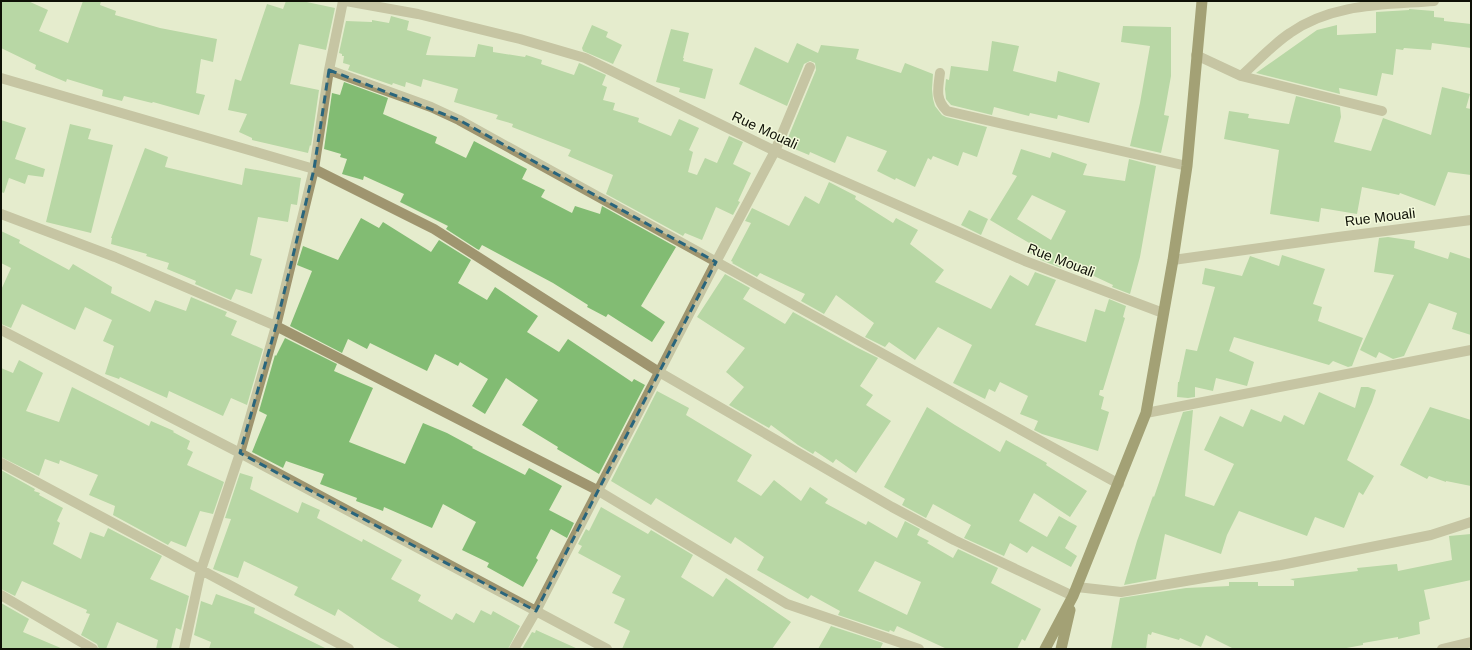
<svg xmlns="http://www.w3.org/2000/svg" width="1472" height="650" viewBox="0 0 1472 650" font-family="Helvetica,sans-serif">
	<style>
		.building { fill: #82bc73; fill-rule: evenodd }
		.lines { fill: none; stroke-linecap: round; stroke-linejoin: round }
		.minor { stroke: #9f956f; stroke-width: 10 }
		.trunk { stroke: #52460a; stroke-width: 11 }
		.marked { fill: none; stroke: #29657c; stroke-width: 3; stroke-dasharray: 8 5; stroke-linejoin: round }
		.labels { text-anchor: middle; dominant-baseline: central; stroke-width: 3; stroke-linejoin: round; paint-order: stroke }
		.street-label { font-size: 14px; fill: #0e1006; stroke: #f2f9da }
	</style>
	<rect width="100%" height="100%" fill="#e5eccd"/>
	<path class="building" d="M1,1H28L48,10L39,31L68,43L83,1H101L100,5L116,11L115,15L160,28L217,39L213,62L201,59L196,93L205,95L199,115L153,102L152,103L124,96L122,101L102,96L103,90L67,79L66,82L35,69L36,65L1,48Z
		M286,1H302L335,8L326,50L299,44L290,84L319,90L311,146L310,145L308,153L252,140V138L239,132L247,114L228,110L235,79L241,81L267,4L283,9Z
		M1409,9L1434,11V17L1444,18V21L1471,24V48L1432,43L1431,50L1404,48L1403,50L1396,49L1393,75L1382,73L1377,96L1339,88L1340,94L1256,73L1317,30L1337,25V35L1376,33V12L1409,10Z
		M391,16L409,21L407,30L431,37L426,55L475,57L478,44L493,47V52L525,57L526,55L542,60L541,64L574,75L579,63L606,75L602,85L607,87L603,100L615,103L613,110L639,118L638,122L671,136L679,119L699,128L689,150L693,152L688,172L697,175L705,158L717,163L729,136L743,142L733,164L751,173L738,201L740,202L733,215L716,207L702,240L685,233L683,236L606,194L613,175L568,156L571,150L512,127L513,124L496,119L498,115L454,102L458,89L423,79L421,87L406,82L405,87L393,83L392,85L348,70L350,65L343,63L344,56H342V54L339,53L346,21L372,22V20L389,23Z
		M592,25L608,32L606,37L622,45L613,64L583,51L582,48Z
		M1123,26L1171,27V76L1164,115L1169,116L1161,153L1130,146L1140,103L1150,46L1121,42Z
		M671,29L689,33L683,58H684L683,61L713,69L705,99L679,92L680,88L656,82Z
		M992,41L1019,46L1013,71L1056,82L1058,71L1100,83L1089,123L1058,115L1057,119L1030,113L1029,116L994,107L992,115L951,105L946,99L945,89L946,79L949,80L951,66L988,71Z
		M797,43L818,53L821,45L859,49L856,59L901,73L905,63L933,74L932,89L933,99L935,106L942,115L946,117L987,127L977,157L963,152L958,166L933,156L931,160L928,158L915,187L896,178L895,180L877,171L887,151L847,136L835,163L810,152L809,155L785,145L816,70L815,63L810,61L804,64L787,106L739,84L755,47L788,63Z
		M344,82L388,98L383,114L437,137L435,143L466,158L474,141L527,169L522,179L545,190L541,197L572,213L575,206L600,214L602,206L676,247L641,306L665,322L652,342L608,314L606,317L587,307L588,305L553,283L482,245L479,250L477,249L446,229L448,226L400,202L404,194L364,176L363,180L342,174L347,159L340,157L341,154L324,149L332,93L340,95Z
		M1442,87L1470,94L1466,108L1471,109V175L1448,172L1435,206L1400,193L1399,195L1362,187L1357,214L1321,208L1319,222L1270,214L1279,150L1224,139L1229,111L1249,114L1248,118L1289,124L1296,96L1340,107L1341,117L1334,142L1371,151L1383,118L1431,135Z
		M1,120L26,128L15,159L45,169L43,177L28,175L25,184L9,178L4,193L1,192Z
		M70,124L91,129L88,139L113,145L91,233L46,222Z
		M145,148L168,157L165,167L242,185L245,168L301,178L297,205L291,204L288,222L258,217L250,255L262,259L252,294L236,289L231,300L195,284L196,281L167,269L169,263L146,256L147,254L111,244L112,238H111Z
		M1021,149L1050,158L1052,152L1087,164L1083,175L1125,181L1129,159L1156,166L1140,257L1130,294L1112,287L1113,285L1064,262L1061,268L1041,260L1027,251L1031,244L990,220L1017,176L1012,174ZM1032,195L1066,211L1051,240L1017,219Z
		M829,182L856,196L855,199L893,223L896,218L918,230L910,244L944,270L935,282L991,309L1010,275L1028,286L1035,272L1056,280L1035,325L1086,342L1095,309L1105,312L1109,299L1126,306L1123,317L1125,318L1103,390H1100L1099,395L1104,397L1101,409L1109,412L1098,451L1042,434L1034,430L1038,421L1020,414L1028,396L1000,382L995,392L989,389L985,399L953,383L972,345L938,327L915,360L889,342L885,347L865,337L874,323L836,295L824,314L801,301L805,294L760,273L757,277L732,263L733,262L731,261L751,223L745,221L752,208L789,226L805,196L819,204Z
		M969,210L988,219L981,235L961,225Z
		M361,218L379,228L383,222L431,252L439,240L471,260L458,283L487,300L495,287L538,316L527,332L559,352L568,339L632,382L634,379L645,385L599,474L557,449L558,447L522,425L538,400L506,378L485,414L472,406L488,379L460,362L458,366L435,354L427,371L370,343L367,349L348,339L342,353L290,326L312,271L297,265L303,246L338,260Z
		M1,231L20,240L19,243L69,270L73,264L112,287L111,293L150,312L155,300L186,311L191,297L227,312L225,316L237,321L231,335L263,349L247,405L231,398L223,416L169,391L167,398L120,377L119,379L105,374L114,346L103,341L112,320L85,307L75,330L22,304L11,328L1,324V290L11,268L1,263Z
		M1388,237L1415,241L1414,248L1448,259L1450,252L1471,259V335L1452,329L1457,313L1429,303L1404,356L1393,359L1379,352L1376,358L1360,350L1394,275L1374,272L1379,238Z
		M1282,255L1325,269L1313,304L1322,307L1318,321L1363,338L1352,366L1348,367L1333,361L1329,365L1234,337L1229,351L1254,362L1247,386L1216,378L1213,391L1195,387V397L1188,398L1177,397L1178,382H1179L1186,349L1197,351L1215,287L1202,284L1205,268L1242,276L1250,256L1279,266Z
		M725,274L750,288L743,299L785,324L793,312L856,347L878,358L860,386L873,395L866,405L891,421L856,473L836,459L833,463L815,451L813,454L798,445L771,425L769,428L729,405L744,387L726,372L745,348L697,317Z
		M285,338L337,364L334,371L373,388L349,442L405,464L423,423L447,433L473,447L472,448L525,475L529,468L562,486L549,510L574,523L567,538L551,529L536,558L538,560L523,587L487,567L489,563L462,550L476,522L443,504L432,528L384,507L383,511L356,501L357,498L320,484L324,474L286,461L283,468L252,452L267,415L259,411L275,355L276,356Z
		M19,360L43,373L26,411L59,422L72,387L149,426L151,421L174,431L173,432L190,441L187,449L193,452L187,465L224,482L213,514L200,511L186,547L171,541L168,545L113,515L115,506L89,495L98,475L60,460L59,464L45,459L39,476L1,457V368L13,373Z
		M1361,387H1368L1376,390L1372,402L1347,460L1374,476L1363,495L1359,492L1344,528L1315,517L1307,536L1239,511L1227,535L1221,554L1165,534L1156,579L1124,585L1137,541L1153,496L1154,497L1183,412L1193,410L1185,496L1214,506L1234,464L1204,450L1220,416L1243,427L1251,409L1281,422L1284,415L1304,425L1319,392L1355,408Z
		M657,391L689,408L686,415L752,455L737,481L761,496L774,480L801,501L810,487L828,499L825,503L866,525L868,521L897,538L905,521L920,529L917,535L929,541L927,543L953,558L958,549L998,568L991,583L1041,609L1025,641L1022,639L1017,649H947L897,626L894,632L890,630L889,632L838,615L840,611L811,595L808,599L757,570L764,557L735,537L731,544L656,498L651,505L611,481ZM875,561L921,582L907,615L858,591Z
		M927,407L955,425L1000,452L1006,440L1047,463L1046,465L1087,491L1070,517L1034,493L1019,521L1047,537L1059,516L1077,526L1065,548L1077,556L1071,567L1032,546L1027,553L1010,543L1004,556L964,538L971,525L933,504L926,518L902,505L905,499L884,487Z
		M1430,407L1471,420V486L1446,481V482L1429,476L1427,479L1400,465Z
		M1,470L35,489L34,491L40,493L39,495L63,508L57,521L60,523L53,544L81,559L90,532L104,537L108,528L162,556L150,579L189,596L181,630L176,628L171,649H156L158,640L117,622L106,649H99L97,644L81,635L90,614L86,613L87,610L22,581L15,596L1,589Z
		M240,473L253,477L250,489L298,513L302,502L320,510L317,518L362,542L363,539L402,560L391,579L421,595L418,601L452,620L456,613L474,623L481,610L491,615L493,611L520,626L508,649H401L381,638L338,609L335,616L294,595L298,587L244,561L238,578L213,569L231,519L225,518Z
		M601,507L648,534L651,530L693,555L681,577L713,597L726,578L791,622L772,649H622L630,631L614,623L625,599L612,593L621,576L578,553L582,546L578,544L586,529L589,531Z
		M1471,534V580L1424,590L1430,619L1419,622L1420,634L1398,639V637L1363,643V645L1341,649H1234L1206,635L1201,647L1180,638L1179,640L1152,632L1151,635L1148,634L1146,649H1111L1120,598L1186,588L1229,586V582H1258V586H1294V581H1295L1290,579L1358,571L1357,568L1397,564L1398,571L1452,560L1449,536Z
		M216,594L255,608L254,613L327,649H209L211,642L194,635L201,601L212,605Z
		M1,603L29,619L23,632L63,649H1Z
		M831,626L883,643L880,649H818Z
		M536,630L578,649H522L532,632L535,633Z"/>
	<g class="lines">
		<path class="minor" d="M346,1L418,14L520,39L585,58L775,151L1025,261L1163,313
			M1196,55L1241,76L1382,111
			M329,70L431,107L459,120L1119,484
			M940,73C938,89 935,99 947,111L1187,166
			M1241,76C1257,62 1272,45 1290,33C1332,3 1384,5 1434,1
			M1,78L314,169L434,229L659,372L892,507L954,540L1073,596
			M1,214L115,257L276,326L597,490L787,604L919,649
			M1173,260L1338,237L1471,220
			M1,330L240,453L607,649
			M1146,413L1471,350
			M1,463L349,649
			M1077,587L1121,592L1281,565L1431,535L1471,522
			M1,595L93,649
			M184,649L201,570L240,453L276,326L314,169L329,70L343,1
			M514,649L536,611L716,262L775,151L810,67
			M1442,649L1471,642"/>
		<path class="trunk" d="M1045,649L1073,596L1146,413L1173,260L1187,166L1202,1
			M1061,649L1070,610"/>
	</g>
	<path d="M0 0H1472V650H0ZM329,70L459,120L716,262L536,611L240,453L276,326L314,169Z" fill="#e5eccd" fill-opacity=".55" fill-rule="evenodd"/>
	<path class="marked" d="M329,70L459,120L716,262L536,611L240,453L276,326L314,169Z"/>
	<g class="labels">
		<g class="street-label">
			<text transform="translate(765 130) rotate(25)">Rue Mouali</text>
			<text transform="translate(1380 217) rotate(-7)">Rue Mouali</text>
			<text transform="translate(1061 260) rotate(21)">Rue Mouali</text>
		</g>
	</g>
	<rect width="1472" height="650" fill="none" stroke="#0e1006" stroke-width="4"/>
</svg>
